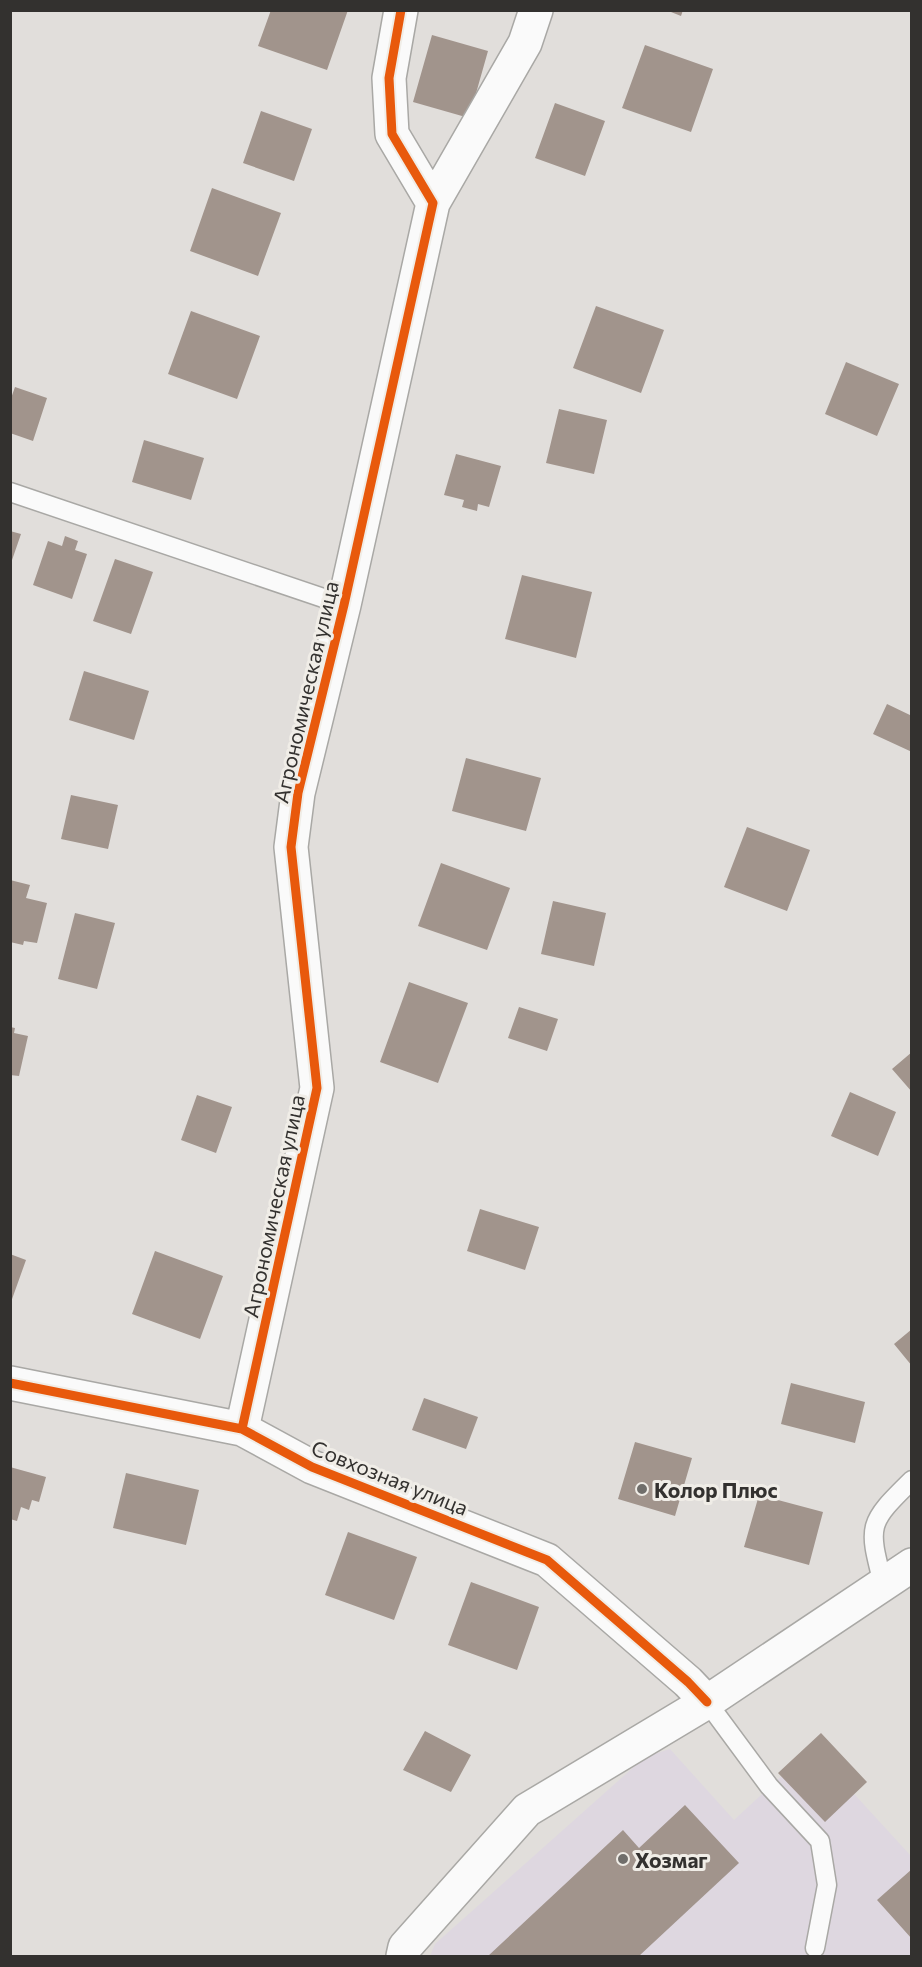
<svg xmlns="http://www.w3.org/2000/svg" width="922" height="1967" viewBox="0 0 922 1967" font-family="Commissioner,sans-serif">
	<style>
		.industrial { fill: #ded7e0 }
		.building { fill: #a1948c }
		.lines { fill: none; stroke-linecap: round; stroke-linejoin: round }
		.lane-casing { stroke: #a9a8a5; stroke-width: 21 }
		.street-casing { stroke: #a9a8a5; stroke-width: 36 }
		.lane { stroke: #fafafa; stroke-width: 18 }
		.street { stroke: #fafafa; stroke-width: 33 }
		.cycleway-casing { stroke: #f0ede7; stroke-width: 13 }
		.cycleway { stroke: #e8590c; stroke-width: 9 }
		.poi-dot { fill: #706e6b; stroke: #f0ede7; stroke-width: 2 }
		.labels { text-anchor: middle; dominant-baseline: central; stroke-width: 6; stroke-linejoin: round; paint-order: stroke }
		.street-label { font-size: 21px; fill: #33312f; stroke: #f0ede7 }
		.poi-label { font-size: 21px; font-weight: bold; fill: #33312f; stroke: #f0ede7; text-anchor: start }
	</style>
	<rect width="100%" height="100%" fill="#e1dedb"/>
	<path class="industrial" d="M812,1748L911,1856V1956H430L435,1944L645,1757L670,1749L734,1820Z"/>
	<path class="building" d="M271,10H348L327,70L258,46Z
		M666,10H683L681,16Z
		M432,35L488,51L469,118L413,102Z
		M645,45L713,69L691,132L622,108Z
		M555,103L605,121L585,176L535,158Z
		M261,111L312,129L294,181L243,163Z
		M212,188L281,213L258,276L190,251Z
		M596,306L664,330L641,393L573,368Z
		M191,311L260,336L237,399L168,374Z
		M846,362L899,384L877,436L825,414Z
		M15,387L47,398L33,441L10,433V401Z
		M559,409L607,420L594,474L546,463Z
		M144,440L204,458L191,500L132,482Z
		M456,454L501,466L489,507L478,504L477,511L462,507L464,500L444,495Z
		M10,531L21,534L11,563H10Z
		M65,536L78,541L75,550L87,554L72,599L33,585L48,541L62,546Z
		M115,559L153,572L131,634L93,621Z
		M522,575L592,592L576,658L505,639Z
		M84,671L149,691L134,740L69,720Z
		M887,704L912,716V752L873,734Z
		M466,758L541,778L526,831L452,811Z
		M71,795L118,805L108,849L61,839Z
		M747,827L810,850L787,911L724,887Z
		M441,863L510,888L487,950L418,926Z
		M10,880L30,885L26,898L47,903L37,943L24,941L23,945L10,942Z
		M553,901L606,913L594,966L541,954Z
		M75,913L115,923L97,989L58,979Z
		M409,982L468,1003L438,1083L380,1062Z
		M519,1007L558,1019L547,1051L508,1038Z
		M10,1027L15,1028L14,1033L28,1036L19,1076L10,1075Z
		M912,1052V1092L892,1069Z
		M850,1092L896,1112L878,1156L831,1136Z
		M197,1095L232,1107L216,1153L181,1140Z
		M480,1209L539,1227L525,1270L467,1251Z
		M155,1251L223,1276L200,1339L132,1314Z
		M10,1254L26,1260L11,1302H10Z
		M912,1329V1366L894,1344Z
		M791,1383L865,1402L855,1443L781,1424Z
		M424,1398L478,1417L466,1449L412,1430Z
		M635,1442L692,1458L675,1516L618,1499Z
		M10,1467L46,1477L39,1502L32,1500L29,1510L21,1507L17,1521L10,1519Z
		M126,1473L199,1490L186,1545L113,1528Z
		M759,1495L823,1512L809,1565L744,1547Z
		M348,1532L417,1557L394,1620L325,1595Z
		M471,1582L539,1607L517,1670L448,1645Z
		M425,1731L471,1755L451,1792L403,1770Z
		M821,1733L867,1782L825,1822L778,1773Z
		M685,1805L739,1863L639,1956H488L623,1830L639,1848Z
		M912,1869V1939L877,1900Z"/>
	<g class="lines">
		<defs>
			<path id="lane" d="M10,492L344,605
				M883,1584C868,1525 867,1524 912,1480
				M707,1702L769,1786L820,1841L827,1885L815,1948"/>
			<path id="street" d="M433,203L525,43L536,10
				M10,1383L242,1429L312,1467L547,1560L688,1682L707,1702
				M242,1429L317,1088L291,847L298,793L344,605L433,203L392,134L389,78L401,10
				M403,1956L405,1947L527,1810L707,1702L912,1565"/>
		</defs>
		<use href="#lane" class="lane-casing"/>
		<use href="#street" class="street-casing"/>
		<use href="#lane" class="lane"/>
		<use href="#street" class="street"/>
		<defs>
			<path id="cycleway" d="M10,1383L242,1429L312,1467L547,1560L688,1682L707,1702
				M242,1429L317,1088L291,847L298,793L344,605L433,203L392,134L389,78L401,10"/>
		</defs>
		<use href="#cycleway" class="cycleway-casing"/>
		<use href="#cycleway" class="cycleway"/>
	</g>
	<g class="poi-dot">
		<circle cx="642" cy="1489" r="6"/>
		<circle cx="623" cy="1859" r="6"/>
	</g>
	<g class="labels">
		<g class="street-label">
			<text transform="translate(305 692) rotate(-77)">Агрономическая улица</text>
			<text transform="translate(273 1206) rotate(-78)">Агрономическая улица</text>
			<text transform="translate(390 1477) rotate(22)">Совхозная улица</text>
		</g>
		<g class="poi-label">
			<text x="654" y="1489">Колор Плюс</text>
			<text x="635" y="1859">Хозмаг</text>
		</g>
	</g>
	<rect width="922" height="1967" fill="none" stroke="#33312f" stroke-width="24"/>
</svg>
